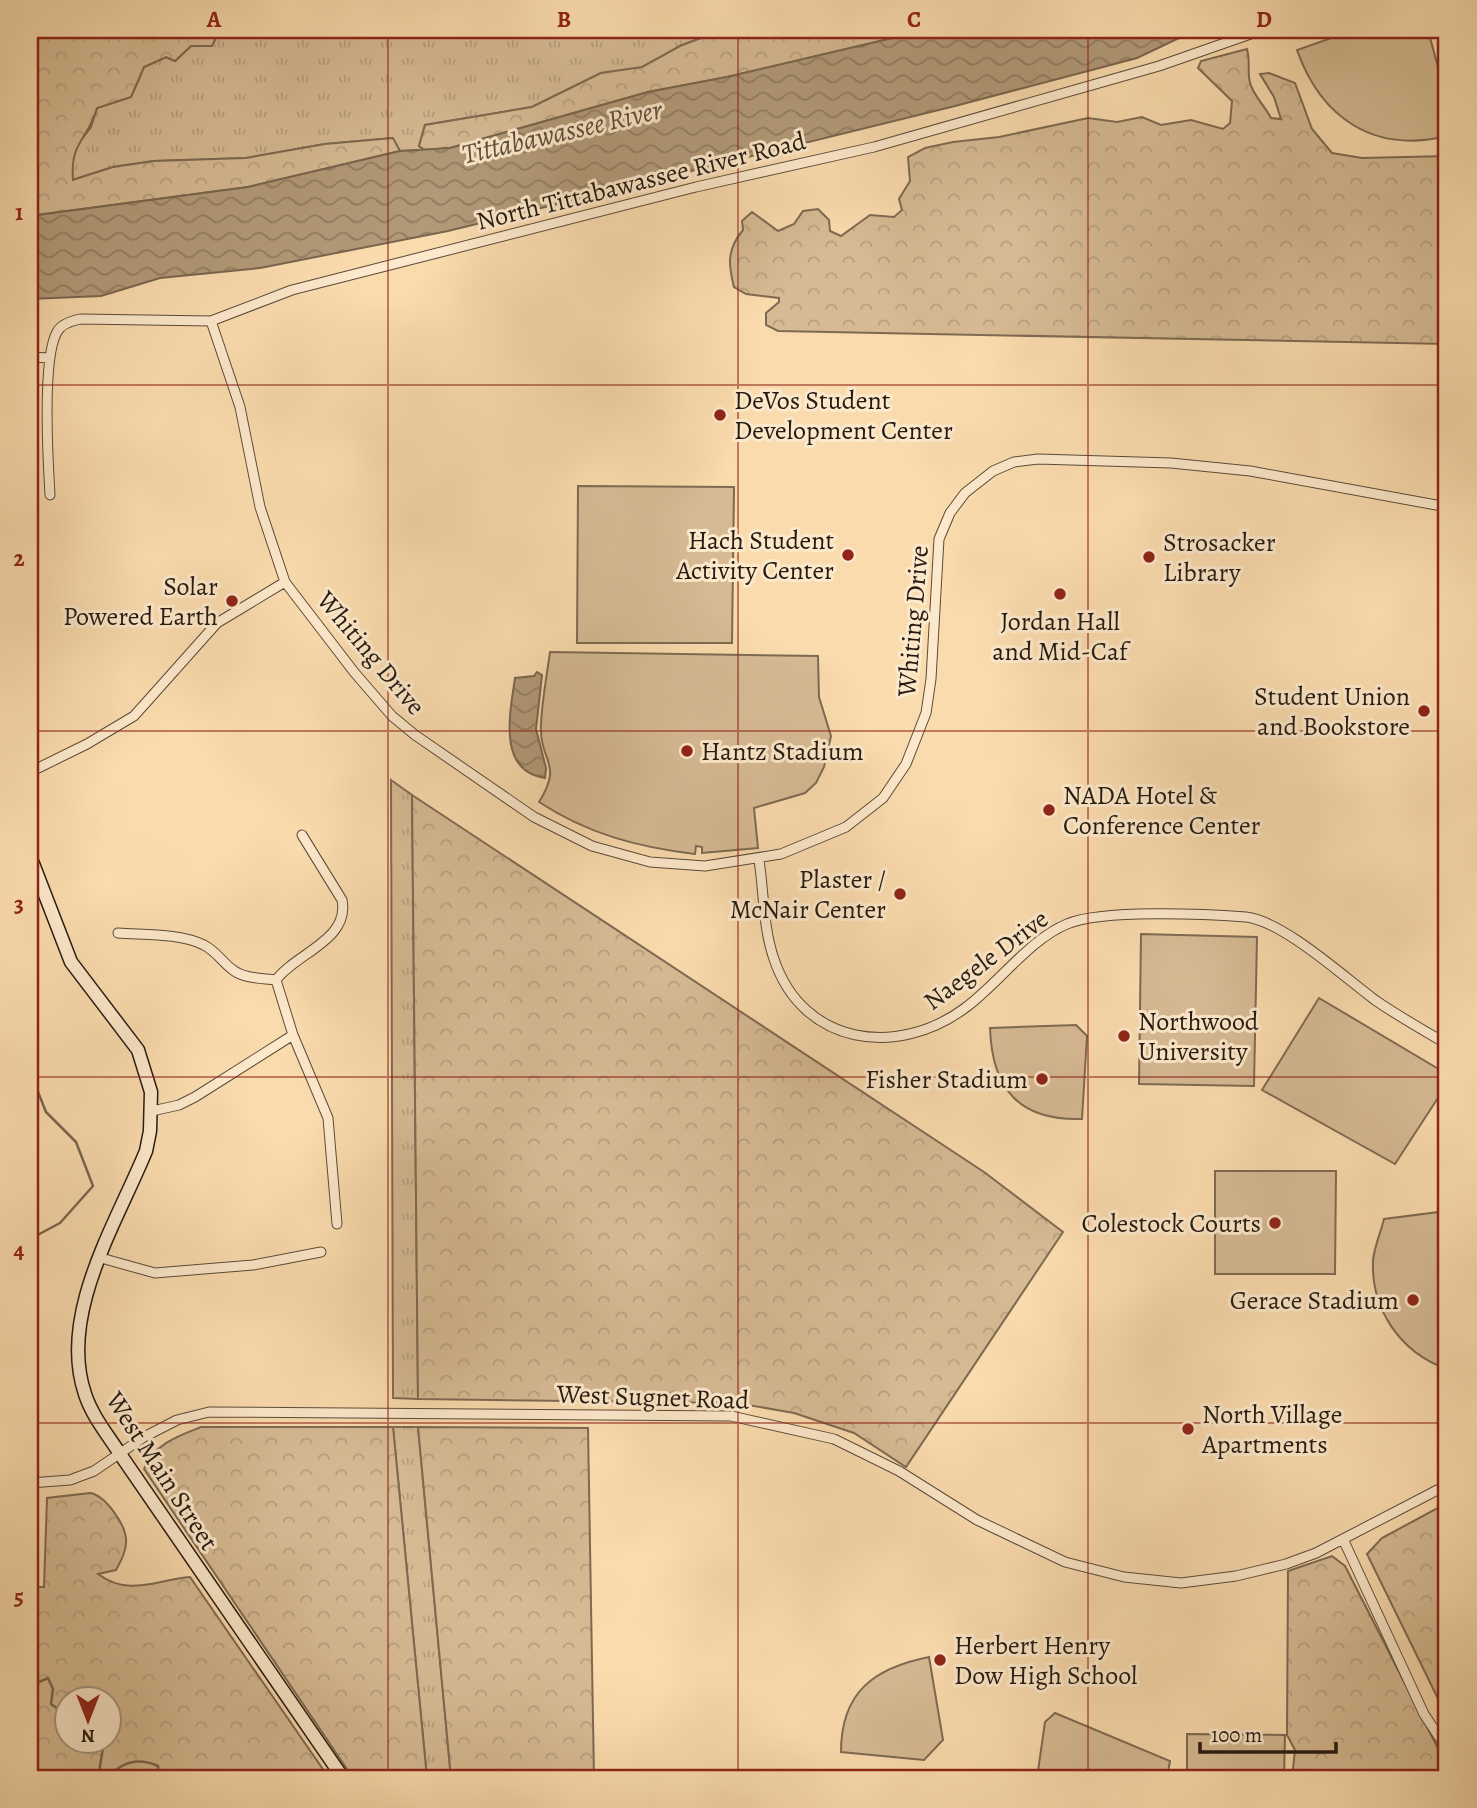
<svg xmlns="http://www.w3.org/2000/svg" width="1477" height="1808" viewBox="0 0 1477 1808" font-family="Alegreya,serif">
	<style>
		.grass { fill: url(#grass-tufts); stroke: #7e6a52; stroke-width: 2 }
		.forest { fill: url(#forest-crowns); stroke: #7e6a52; stroke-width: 2; fill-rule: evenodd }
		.pitch { fill: #d6ba93; stroke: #7e6a52; stroke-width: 2 }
		.water { fill: url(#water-waves); stroke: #7a664e; stroke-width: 2 }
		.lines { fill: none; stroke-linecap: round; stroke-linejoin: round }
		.stream { stroke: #7a664e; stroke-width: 2.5 }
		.street-casing { stroke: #5a4a38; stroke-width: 11 }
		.secondary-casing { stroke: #251a10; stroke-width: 15 }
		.street { stroke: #fce8ca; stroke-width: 9 }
		.secondary { stroke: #fce8ca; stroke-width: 12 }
		.grid { fill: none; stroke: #8f2418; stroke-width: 2; stroke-opacity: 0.55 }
		.poi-dot { fill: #8f2418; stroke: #fce8ca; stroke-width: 2.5 }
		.labels { text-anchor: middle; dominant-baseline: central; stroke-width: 6; stroke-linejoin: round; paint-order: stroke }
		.street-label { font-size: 26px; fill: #251a10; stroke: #fce8ca }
		.poi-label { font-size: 26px; fill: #251a10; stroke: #fce8ca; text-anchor: start }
		.water-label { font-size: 28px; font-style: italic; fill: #5d4d3a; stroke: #fce8ca }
		.neatline { fill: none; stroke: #8f2418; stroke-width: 2.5 }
		.grid-label { font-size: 23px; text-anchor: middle; font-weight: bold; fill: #8f2418 }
	</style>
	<defs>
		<pattern id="grass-tufts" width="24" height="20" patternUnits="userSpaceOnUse" patternTransform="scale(1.75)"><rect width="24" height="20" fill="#d6ba93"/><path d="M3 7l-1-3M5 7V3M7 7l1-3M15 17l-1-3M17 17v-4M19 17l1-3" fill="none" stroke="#b89f7e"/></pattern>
		<pattern id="forest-crowns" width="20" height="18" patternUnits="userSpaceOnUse" patternTransform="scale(1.75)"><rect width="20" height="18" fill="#d6ba93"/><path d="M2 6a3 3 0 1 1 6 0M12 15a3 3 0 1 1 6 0" fill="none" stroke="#b89f7e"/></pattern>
		<pattern id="water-waves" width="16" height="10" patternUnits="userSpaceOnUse" patternTransform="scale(1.75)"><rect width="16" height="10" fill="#b29978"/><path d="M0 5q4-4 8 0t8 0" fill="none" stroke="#917c61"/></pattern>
	</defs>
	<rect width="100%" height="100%" fill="#fadbae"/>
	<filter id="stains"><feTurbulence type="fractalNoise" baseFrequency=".00286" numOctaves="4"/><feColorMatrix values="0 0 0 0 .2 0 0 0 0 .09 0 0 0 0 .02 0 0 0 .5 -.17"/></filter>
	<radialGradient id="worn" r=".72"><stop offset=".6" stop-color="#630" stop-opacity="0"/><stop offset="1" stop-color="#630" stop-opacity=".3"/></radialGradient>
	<path class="grass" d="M220,30H737L714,33L680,46L642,68L601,73L532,107L425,125L419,146L425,150L400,151L392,138L325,144L246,158L154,161L113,167L72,180V152L91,127L97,108L131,97L144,67L166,57L175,61L191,46H211Z
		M391,780L412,795L418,1399L393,1398Z
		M393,1427H418L451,1778H427Z"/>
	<path class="forest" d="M30,30H220L212,46H191L175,61L166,57L144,67L131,97L97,108C87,142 70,141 73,180L113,167L154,161L246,158L325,144L393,138L400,151L248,187L30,216Z
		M737,30H927L727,77L648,92L450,148L425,150L419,146L425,125L532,107L601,73L642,67L680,46L714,33Z
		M1247,49C1250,60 1248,67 1249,77C1250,92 1265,106 1271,118L1281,119L1274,97L1260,74L1269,73L1295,83L1312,129L1332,153L1362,158L1447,156V344L778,331L766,325V313L779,302V298L746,294L734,287C728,264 727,249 743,230L742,221L752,212L778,231L794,224L803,211L818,209L829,220L830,231L841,236L870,215L894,217L902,210L899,199L910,181L908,157L925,148L953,142L999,137L1088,118L1117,122L1142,117L1161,125L1191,120L1223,129L1230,123L1232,101L1198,68L1201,61Z
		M412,795L984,1172L1063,1232L906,1467L854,1433L794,1413L737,1403L418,1399Z
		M201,1427H393L427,1778H353L144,1469C154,1444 178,1436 201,1427Z
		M418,1427L588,1428L594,1778H451Z
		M90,1493C105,1495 125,1524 126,1539C127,1550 121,1561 116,1570L98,1574C129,1597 156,1580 190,1577L329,1778H30V1587H44L47,1498ZM66,1700H108V1742H66Z
		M1447,1503V1717L1367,1554L1382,1538Z
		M1332,1556L1345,1566L1447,1766V1778H1292L1295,1750L1287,1735L1288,1571Z"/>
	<path class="pitch" d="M1354,30H1428L1447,101V136C1374,154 1321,118 1297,50Z
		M578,486L734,487L732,643H577Z
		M550,652L818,656L819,697L831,736L824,767L816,783L805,793L754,808L758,848L702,853V847L696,846L695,854C637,847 588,834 539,802C564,762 539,763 541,724C542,700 547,675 550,652Z
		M1141,934L1257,937L1254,1086L1139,1084Z
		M1319,998L1447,1074V1084L1395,1164L1262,1090Z
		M1076,1025L1087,1036L1082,1119C1020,1121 992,1090 990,1028Z
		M1215,1171H1336L1335,1274H1215Z
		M1447,1211V1369C1401,1353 1371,1310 1373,1261C1374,1247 1381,1232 1384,1219Z
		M929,1657L943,1740L924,1760L841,1752C841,1692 874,1668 929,1657Z
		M1055,1713L1170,1761L1167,1778H1037L1045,1722Z
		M1187,1734L1285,1735L1284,1778H1187Z"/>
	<path class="water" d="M927,30H1215L1179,38L1137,58L955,106L448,231L260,268L160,278L101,296L30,299V216L248,187L400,151L450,148L648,92L727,77Z
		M537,672L542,675L536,729L546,768L545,778C497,771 510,713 515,678L534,676Z"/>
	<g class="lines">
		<path class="stream" d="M30,1072L46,1112L76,1142L93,1186L60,1223L30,1239
			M30,1686L48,1678L53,1689L51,1704L61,1711L66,1710
			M98,1778L104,1742
			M108,1778C122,1761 138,1757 158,1766L159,1778"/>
		<defs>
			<path id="street" d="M211,321L240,407L260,507L285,582L354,672L392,716L415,735L534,817L592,846L650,862L705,866L781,854L846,827L883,798L906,764L926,713L931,679L939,539L950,513L965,493L993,471L1014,462L1038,459L1171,463L1250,471L1447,507
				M30,357L49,358
				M50,495C48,462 42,358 57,332C61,324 71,321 80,319L211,321L292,290L696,187L874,147L1159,66L1262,30
				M30,772L87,744L134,716L217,623L285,582
				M759,860C764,892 763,928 774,959C803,1046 898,1058 965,1008C998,984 1030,939 1067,924C1102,909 1206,914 1246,917C1283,921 1344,977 1375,1000C1398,1016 1423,1030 1447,1044
				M118,933C144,935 180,933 204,945C217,952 222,962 233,970C245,979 262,978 276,980
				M293,1035L328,1118L337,1224
				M152,1111L179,1105L195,1097L293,1035L276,980C296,953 350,940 342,900L302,835
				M101,1258L155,1273L253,1265L321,1252
				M30,1483L70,1480L94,1471L144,1437L177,1420L209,1412L731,1416L834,1439L899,1471L977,1520L1065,1562L1124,1577L1181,1583L1236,1576L1286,1564L1316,1553L1447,1485
				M1343,1539L1424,1714L1447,1749"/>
			<path id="secondary" d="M30,856L71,962L138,1050L151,1092L150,1131L146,1151C116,1224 58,1315 85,1394C92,1416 108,1435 120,1454L343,1778"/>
		</defs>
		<use href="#street" class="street-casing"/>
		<use href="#secondary" class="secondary-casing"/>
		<use href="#street" class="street"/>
		<use href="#secondary" class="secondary"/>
	</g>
	<path class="grid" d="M388,30V1778M738,30V1778M1088,30V1778M30,385H1447M30,731H1447M30,1077H1447M30,1423H1447"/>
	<g class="poi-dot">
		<circle cx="720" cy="415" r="7"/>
		<circle cx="848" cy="555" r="7"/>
		<circle cx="1149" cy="557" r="7"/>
		<circle cx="1060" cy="594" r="7"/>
		<circle cx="232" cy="601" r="7"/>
		<circle cx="1424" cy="711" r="7"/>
		<circle cx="687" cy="751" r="7"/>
		<circle cx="1049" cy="810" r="7"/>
		<circle cx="900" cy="894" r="7"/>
		<circle cx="1124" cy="1036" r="7"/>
		<circle cx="1042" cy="1079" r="7"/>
		<circle cx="1275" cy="1223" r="7"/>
		<circle cx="1413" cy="1300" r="7"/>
		<circle cx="1188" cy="1429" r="7"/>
		<circle cx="940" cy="1660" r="7"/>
	</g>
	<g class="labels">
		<g class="street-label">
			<text transform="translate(641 181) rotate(-14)">North Tittabawassee River Road</text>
			<text transform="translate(913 621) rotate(-85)">Whiting Drive</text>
			<text transform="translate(371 653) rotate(50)">Whiting Drive</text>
			<text transform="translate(986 960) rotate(-37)">Naegele Drive</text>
			<text transform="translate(653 1397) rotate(2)">West Sugnet Road</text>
			<text transform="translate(162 1471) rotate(57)">West Main Street</text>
		</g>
		<g class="poi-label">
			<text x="734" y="400">DeVos Student<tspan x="734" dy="30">Development Center</tspan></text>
			<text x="834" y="540" text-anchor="end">Hach Student<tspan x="834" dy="30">Activity Center</tspan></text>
			<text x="1163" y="542">Strosacker<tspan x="1163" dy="30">Library</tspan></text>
			<text x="218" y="586" text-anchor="end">Solar<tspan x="218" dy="30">Powered Earth</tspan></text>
			<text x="1060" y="621" text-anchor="middle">Jordan Hall<tspan x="1060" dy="30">and Mid-Caf</tspan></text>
			<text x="1410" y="696" text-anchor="end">Student Union<tspan x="1410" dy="30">and Bookstore</tspan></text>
			<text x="701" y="751">Hantz Stadium</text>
			<text x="1063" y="795">NADA Hotel &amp;<tspan x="1063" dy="30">Conference Center</tspan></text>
			<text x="886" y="879" text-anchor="end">Plaster /<tspan x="886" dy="30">McNair Center</tspan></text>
			<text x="1138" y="1021">Northwood<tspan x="1138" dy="30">University</tspan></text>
			<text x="1028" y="1079" text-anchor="end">Fisher Stadium</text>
			<text x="1261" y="1223" text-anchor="end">Colestock Courts</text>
			<text x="1399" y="1300" text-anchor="end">Gerace Stadium</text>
			<text x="1202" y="1414">North Village<tspan x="1202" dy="30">Apartments</tspan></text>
			<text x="954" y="1645">Herbert Henry<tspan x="954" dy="30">Dow High School</tspan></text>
		</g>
		<g class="water-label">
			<text transform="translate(562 132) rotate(-13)">Tittabawassee River</text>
		</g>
	</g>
	<rect width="1477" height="1808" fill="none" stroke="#fadbae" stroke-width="77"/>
	<g transform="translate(88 1720) rotate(180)"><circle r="33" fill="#fce8ca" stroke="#a69680" stroke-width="2"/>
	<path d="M0-5L12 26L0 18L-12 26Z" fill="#8f2418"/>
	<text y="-10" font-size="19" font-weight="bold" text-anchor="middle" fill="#251a10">N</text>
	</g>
	<path d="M1200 1742v10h136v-10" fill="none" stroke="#251a10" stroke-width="3.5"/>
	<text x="1211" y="1742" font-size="21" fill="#251a10" stroke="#fce8ca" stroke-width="5" paint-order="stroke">100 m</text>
	<rect x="38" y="38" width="1400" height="1732" class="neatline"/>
	<g class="grid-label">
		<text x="214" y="27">A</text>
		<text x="564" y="27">B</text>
		<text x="914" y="27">C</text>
		<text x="1264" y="27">D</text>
		<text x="19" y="220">1</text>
		<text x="19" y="566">2</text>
		<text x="19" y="912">3</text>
		<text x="19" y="1258">4</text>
		<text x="19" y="1604">5</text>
	</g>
	<rect width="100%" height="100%" filter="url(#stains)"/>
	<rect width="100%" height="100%" fill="url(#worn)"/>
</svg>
